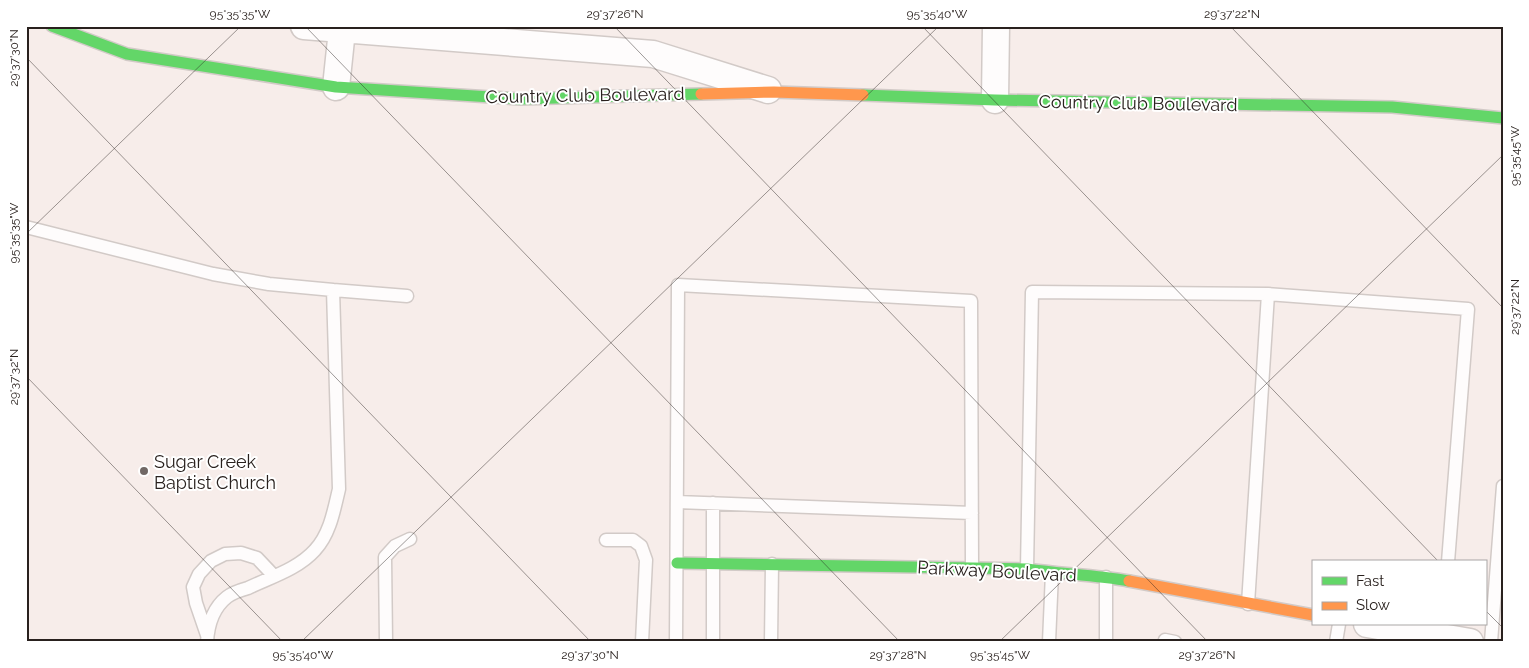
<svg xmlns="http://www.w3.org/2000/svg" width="1529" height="668" viewBox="0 0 1529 668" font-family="Raleway,sans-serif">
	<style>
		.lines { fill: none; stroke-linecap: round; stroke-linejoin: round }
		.lane-casing { stroke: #d2cac7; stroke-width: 15 }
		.street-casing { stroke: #d2cac7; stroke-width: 29 }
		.fast-casing { stroke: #d2cac7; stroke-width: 14 }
		.slow-casing { stroke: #d2cac7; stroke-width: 14 }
		.lane { stroke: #fefcfc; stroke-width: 12 }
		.street { stroke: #fefcfc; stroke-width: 26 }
		.fast { stroke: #63d668; stroke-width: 11 }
		.slow { stroke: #ff974d; stroke-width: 11 }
		.ticks { fill: none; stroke: #29211e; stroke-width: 1; stroke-opacity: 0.45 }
		.poi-dot { fill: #716865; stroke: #fff; stroke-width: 2 }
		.labels { text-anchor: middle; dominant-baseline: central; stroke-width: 4; stroke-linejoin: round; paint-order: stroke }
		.street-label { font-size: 18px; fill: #29211e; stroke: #fff }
		.poi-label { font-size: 18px; fill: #29211e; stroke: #fff; text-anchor: start }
		.neatline { fill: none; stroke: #29211e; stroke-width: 2 }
		.ticks-label { font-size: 12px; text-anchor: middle; fill: #29211e }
	</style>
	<rect width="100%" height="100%" fill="#f7edea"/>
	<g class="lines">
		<defs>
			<path id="lane" d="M26,227L213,274L269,284L333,290L339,489C334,510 330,534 315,550C298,569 271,577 248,588C241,590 232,593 227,597C213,608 208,625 207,642
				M333,290L407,296
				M677,502L972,513
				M713,503V642
				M606,540H633L641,546L646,560L642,642
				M1027,569L1032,292L1268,294L1468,309L1448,562
				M1248,604L1268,294
				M207,635L196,603L193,587L199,574L211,561L225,554L241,553L257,558L274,576
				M1165,640L1175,642
				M386,642L385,557L395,546L410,539
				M676,642L678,285L971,301L972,568
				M771,642L772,564
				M1049,642L1052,573
				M1106,642V577
				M1336,642L1339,624
				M1491,642L1503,486"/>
			<path id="street" d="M304,26L653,54L768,90
				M336,87L342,30
				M995,100L996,26
				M1367,624L1470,642"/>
			<path id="fast" d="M52,26L127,54L336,87L520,99L701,94
				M863,95L995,100L1392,107L1503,118
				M677,563L1027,569C1061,574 1095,575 1129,581"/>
			<path id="slow" d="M701,94L774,92L863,95
				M1129,581L1313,615"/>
		</defs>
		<use href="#lane" class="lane-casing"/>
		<use href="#street" class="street-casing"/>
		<use href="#fast" class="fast-casing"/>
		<use href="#slow" class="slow-casing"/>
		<use href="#lane" class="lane"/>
		<use href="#street" class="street"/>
		<use href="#fast" class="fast"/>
		<use href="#slow" class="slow"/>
	</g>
	<path class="ticks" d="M305,26L900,642M614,26L1208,642M922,26L1439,562M1230,26L1503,308M26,57L591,642M26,234L241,26M26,376L283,642M1485,610L1503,628M301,642L939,26M999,642L1503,155"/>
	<circle class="poi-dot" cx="144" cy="471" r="5"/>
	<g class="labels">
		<g class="street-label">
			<text transform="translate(585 95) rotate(-1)">Country Club Boulevard</text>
			<text transform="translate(1138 103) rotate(1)">Country Club Boulevard</text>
			<text transform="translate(997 571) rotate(3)">Parkway Boulevard</text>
		</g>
		<g class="poi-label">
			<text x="154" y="461">Sugar Creek<tspan x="154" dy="21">Baptist Church</tspan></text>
		</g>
	</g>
	<rect width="1529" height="668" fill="none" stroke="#ffffff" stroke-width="55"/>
	<rect x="1312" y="560" width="175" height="65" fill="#ffffff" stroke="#a9a6a5"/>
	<rect x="1322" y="577" width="25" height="8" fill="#63d668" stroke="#a9a6a5"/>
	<text x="1356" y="586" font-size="15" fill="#29211e">Fast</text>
	<rect x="1322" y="602" width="25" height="8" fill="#ff974d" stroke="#a9a6a5"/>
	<text x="1356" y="610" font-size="15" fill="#29211e">Slow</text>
	<rect x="28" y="28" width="1474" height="612" class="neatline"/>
	<g class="ticks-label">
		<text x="240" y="18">95°35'35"W</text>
		<text x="615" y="18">29°37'26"N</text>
		<text x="937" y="18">95°35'40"W</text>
		<text x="1232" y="18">29°37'22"N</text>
		<text transform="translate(14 58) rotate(-90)" y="4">29°37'30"N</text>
		<text transform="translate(1515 156) rotate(-90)" y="4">95°35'45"W</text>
		<text transform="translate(14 233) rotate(-90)" y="4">95°35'35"W</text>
		<text transform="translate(1515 307) rotate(-90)" y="4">29°37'22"N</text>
		<text transform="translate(14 377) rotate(-90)" y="4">29°37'32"N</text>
		<text x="303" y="659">95°35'40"W</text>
		<text x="590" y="659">29°37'30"N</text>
		<text x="898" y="659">29°37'28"N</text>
		<text x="1000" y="659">95°35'45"W</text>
		<text x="1207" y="659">29°37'26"N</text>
	</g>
</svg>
